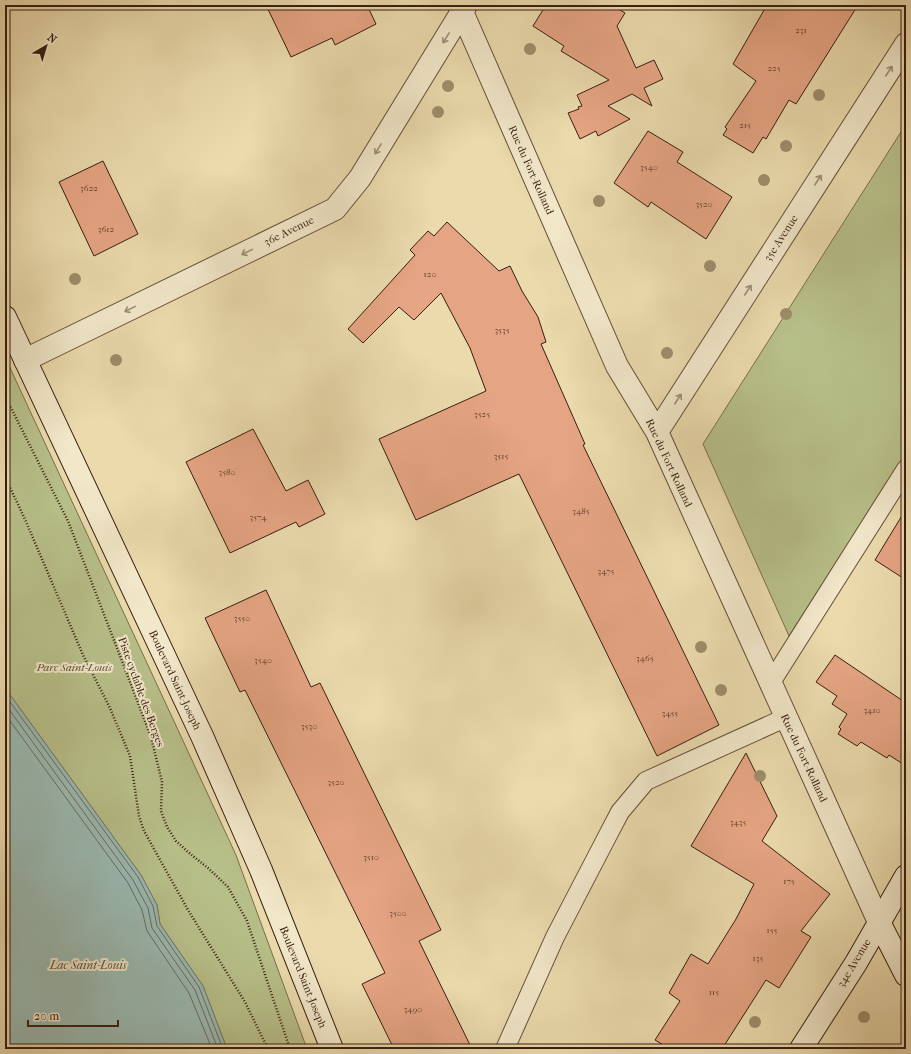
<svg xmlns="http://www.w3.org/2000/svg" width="911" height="1054" viewBox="0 0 911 1054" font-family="'IM FELL French Canon',serif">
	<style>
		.green { fill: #b7bf89; stroke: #786e4c }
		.water { fill: #9ab9b1; stroke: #737b71 }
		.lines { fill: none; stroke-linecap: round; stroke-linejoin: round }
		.shore { stroke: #696b60; stroke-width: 1 }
		.building { fill: #e5a483; stroke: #381d10 }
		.lane-casing { stroke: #644c37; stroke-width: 20 }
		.street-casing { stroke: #644c37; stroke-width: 24 }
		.secondary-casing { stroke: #381d10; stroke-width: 24 }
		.path { stroke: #381d10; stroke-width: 2.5; stroke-dasharray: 1 2; stroke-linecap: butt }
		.lane { stroke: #f1e7c9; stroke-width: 18 }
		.street { stroke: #f1e7c9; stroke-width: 22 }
		.secondary { stroke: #f1e7c9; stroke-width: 22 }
		.tree { fill: #9d8d6a }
		.oneway { stroke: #9e8c76 }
		.labels { text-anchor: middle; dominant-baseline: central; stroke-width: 4; stroke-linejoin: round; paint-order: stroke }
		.number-label { font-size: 9px; fill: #633f2d }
		.street-label { font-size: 11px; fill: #381d10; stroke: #f1e7c9 }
		.park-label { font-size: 11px; font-style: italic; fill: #5e4e34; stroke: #f1e7c9 }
		.water-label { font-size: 12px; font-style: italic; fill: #554c40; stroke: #f1e7c9 }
	</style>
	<rect width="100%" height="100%" fill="#eadaac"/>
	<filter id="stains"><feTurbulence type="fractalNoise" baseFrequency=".005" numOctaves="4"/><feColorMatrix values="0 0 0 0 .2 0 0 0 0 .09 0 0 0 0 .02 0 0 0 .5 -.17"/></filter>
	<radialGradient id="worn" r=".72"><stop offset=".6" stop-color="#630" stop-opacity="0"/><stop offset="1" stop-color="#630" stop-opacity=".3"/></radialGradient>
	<path class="green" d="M906,124V453L789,636L703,444Z
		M5,357L236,855L307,1049H227L203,986L160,924L157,905L141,875L5,688Z"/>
	<path class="water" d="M5,688L141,875L157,905L160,924L203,986L227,1049H5Z"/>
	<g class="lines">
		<path class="shore" d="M5,695L138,877L153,906L157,926L199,987L223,1049
			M5,704L133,880L148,908L152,928L195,990L218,1049
			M5,714L128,883L142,910L147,931L189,993L212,1049"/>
	</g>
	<path class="building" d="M266,5H367L376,24L335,45L332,38L291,57Z
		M546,5H612L625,13L617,26L636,68L654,60L663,79L644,88L652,106L632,94L608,106L630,119L598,136L596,131L580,139L568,113L579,109L578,107L582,106L577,95L609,80L561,51L564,46L533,26Z
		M767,5H858L796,104L789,100L766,139L763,137L753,153L723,135L727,129L725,127L756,81L733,64Z
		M648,131L683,152L677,162L732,197L706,239L651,202L648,207L614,183Z
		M103,161L138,234L94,256L59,182Z
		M447,222L499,271L510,266L522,291L538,317L546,342L541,344L585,444L583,445L719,725L657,756L519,474L416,520L379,439L486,391L470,348L441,293L414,320L399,307L363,343L348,329L415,255L410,250L428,231L434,236Z
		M253,429L286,491L308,480L325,514L299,527L296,522L230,553L186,462Z
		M906,509V580L875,560Z
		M266,590L311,687L320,683L441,930L419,941L472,1049H394L362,984L385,973L245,690L240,692L205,618Z
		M835,655L906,703V766L889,755L887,758L861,742L857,746L838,734L841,729L839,727L847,714L832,704L837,696L816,682Z
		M746,753L777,816L762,841L830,894L801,931L811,937L779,988L766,980L722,1049H670L655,1040L680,1001L669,993L691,954L708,964L736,919L754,884L691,846Z"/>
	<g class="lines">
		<defs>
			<path id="lane" d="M770,684L906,469
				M505,1049L555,937L609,833L620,812L646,781L785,718"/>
			<path id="street" d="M459,5L617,366L657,432L879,922
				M25,360L335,209L360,178L466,5
				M657,432L906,44"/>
			<path id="secondary" d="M5,317L202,736L261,870L332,1049
				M879,922L906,975
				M801,1049L856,963L906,876"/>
		</defs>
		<use href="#lane" class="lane-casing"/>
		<use href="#street" class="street-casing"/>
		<use href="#secondary" class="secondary-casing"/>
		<path class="path" d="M5,396L68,521L132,687L151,737L162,782L161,811L167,827L176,841L188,852L208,868L228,887L247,921L290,1049
			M5,477L24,517L83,655L110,708L130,756L139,816L144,831L188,910L245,1002L268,1049"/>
		<use href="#lane" class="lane"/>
		<use href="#street" class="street"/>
		<use href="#secondary" class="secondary"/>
	</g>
	<g class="tree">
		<circle cx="530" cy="49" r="6"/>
		<circle cx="448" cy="86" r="6"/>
		<circle cx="819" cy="95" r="6"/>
		<circle cx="438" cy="112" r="6"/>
		<circle cx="786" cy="146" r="6"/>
		<circle cx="764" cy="180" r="6"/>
		<circle cx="599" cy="201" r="6"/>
		<circle cx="710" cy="266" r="6"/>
		<circle cx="75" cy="279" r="6"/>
		<circle cx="786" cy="314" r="6"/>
		<circle cx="667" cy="353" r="6"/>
		<circle cx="116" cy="360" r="6"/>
		<circle cx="701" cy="647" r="6"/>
		<circle cx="721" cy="690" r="6"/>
		<circle cx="760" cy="776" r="6"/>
		<circle cx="864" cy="1017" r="6"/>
		<circle cx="755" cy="1022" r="6"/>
	</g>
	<defs><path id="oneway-shaft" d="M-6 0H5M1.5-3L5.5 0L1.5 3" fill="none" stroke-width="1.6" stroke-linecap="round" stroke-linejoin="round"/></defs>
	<g class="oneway">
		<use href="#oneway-shaft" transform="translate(446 38) rotate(122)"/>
		<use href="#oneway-shaft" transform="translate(889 71) rotate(-57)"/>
		<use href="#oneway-shaft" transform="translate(378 149) rotate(122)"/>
		<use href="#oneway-shaft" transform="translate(818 180) rotate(-57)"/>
		<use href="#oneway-shaft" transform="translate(247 252) rotate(154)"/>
		<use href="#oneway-shaft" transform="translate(748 290) rotate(-57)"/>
		<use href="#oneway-shaft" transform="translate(130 309) rotate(154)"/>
		<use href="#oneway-shaft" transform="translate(678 399) rotate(-57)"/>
	</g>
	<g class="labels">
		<g class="number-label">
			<text x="801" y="30">231</text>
			<text x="774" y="68">225</text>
			<text x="745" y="125">215</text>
			<text x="649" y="167">3540</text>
			<text x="89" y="188">3622</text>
			<text x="704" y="204">3520</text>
			<text x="106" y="229">3612</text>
			<text x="430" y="274">120</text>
			<text x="502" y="330">3535</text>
			<text x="482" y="414">3525</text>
			<text x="501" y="456">3515</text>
			<text x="227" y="472">3580</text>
			<text x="581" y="511">3485</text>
			<text x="258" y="517">3574</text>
			<text x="606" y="571">3475</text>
			<text x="242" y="618">3550</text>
			<text x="645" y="658">3465</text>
			<text x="263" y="660">3540</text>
			<text x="872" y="710">3410</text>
			<text x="670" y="713">3455</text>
			<text x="309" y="726">3530</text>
			<text x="336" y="782">3520</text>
			<text x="738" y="822">3435</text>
			<text x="371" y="857">3510</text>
			<text x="789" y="881">175</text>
			<text x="398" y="913">3500</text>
			<text x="772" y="930">155</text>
			<text x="758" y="958">135</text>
			<text x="714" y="992">115</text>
			<text x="413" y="1009">3490</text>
		</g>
		<g class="street-label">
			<text transform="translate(531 170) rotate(66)">Rue du Fort-Rolland</text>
			<text transform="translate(289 231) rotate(-26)">36e Avenue</text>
			<text transform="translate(781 238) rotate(-57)">35e Avenue</text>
			<text transform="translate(669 463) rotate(65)">Rue du Fort-Rolland</text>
			<text transform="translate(175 680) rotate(65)">Boulevard Saint-Joseph</text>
			<text transform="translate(141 692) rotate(70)">Piste cyclable des Berges</text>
			<text transform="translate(804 758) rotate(65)">Rue du Fort-Rolland</text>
			<text transform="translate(854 963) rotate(-59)">34e Avenue</text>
			<text transform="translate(303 977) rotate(68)">Boulevard Saint-Joseph</text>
		</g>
		<g class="park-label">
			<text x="74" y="667">Parc Saint-Louis</text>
		</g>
		<g class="water-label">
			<text x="88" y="965">Lac Saint-Louis</text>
		</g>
	</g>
	<rect width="911" height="1054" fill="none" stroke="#eadaac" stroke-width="20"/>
	<rect x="6" y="6" width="899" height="1042" fill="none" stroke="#381d10" stroke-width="2"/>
	<rect x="10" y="10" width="891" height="1034" fill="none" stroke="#381d10"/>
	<g transform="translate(46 46) rotate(38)" stroke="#f1e7c9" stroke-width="3" paint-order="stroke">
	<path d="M0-3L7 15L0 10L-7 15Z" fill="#381d10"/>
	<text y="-6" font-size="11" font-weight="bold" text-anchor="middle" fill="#381d10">N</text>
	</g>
	<path d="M28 1020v6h90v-6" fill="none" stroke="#381d10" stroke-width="2"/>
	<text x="34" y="1020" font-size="12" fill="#381d10" stroke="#f1e7c9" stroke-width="3" paint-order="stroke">20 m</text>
	<rect width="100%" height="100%" filter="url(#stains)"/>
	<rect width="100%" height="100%" fill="url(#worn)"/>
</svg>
